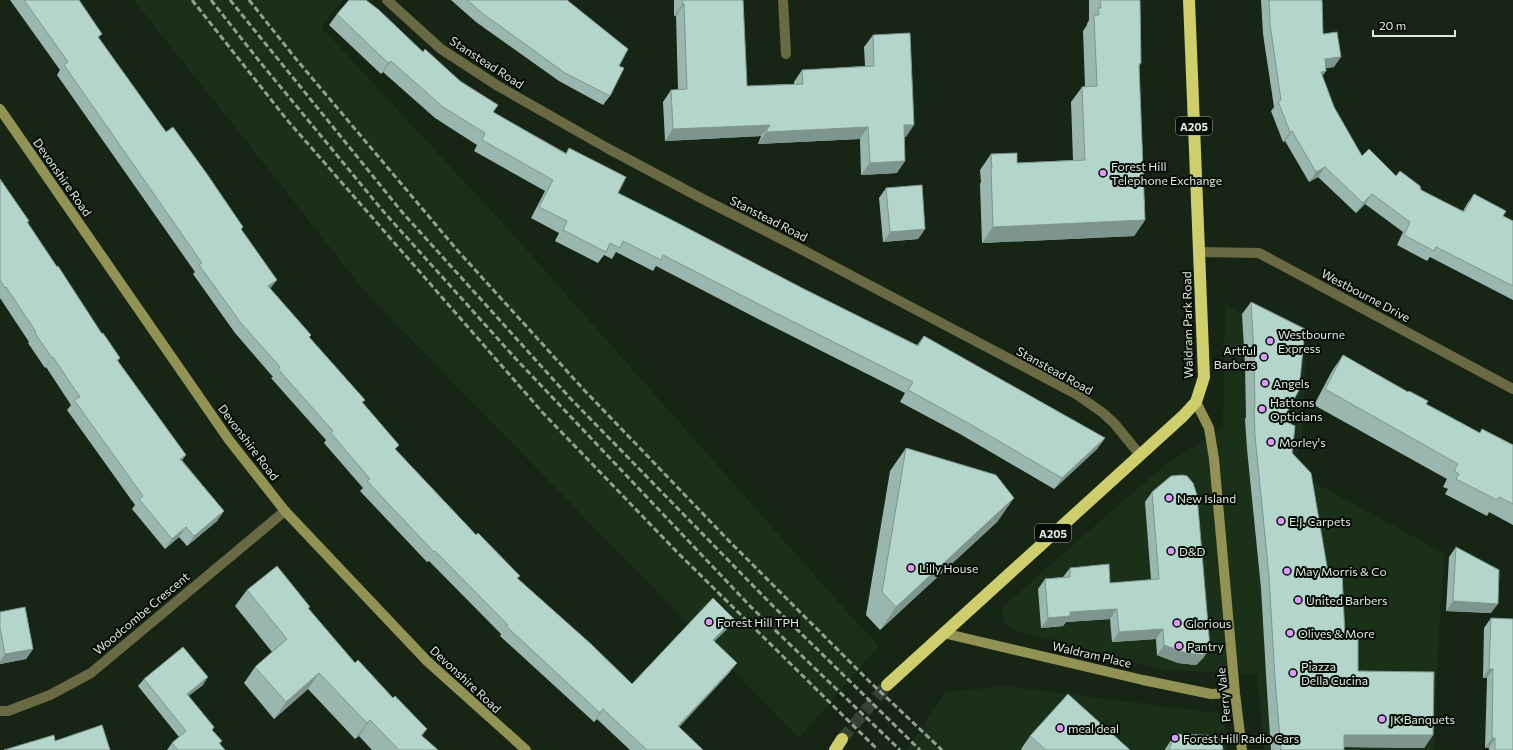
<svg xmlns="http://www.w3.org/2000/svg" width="1513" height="750" viewBox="0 0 1513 750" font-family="Commissioner,sans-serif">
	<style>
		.built { fill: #1b3019 }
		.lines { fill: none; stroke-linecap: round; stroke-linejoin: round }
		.highway-tunnel { stroke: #344232; stroke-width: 12; stroke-dasharray: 12 6; stroke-linecap: butt }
		.street { stroke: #696944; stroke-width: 10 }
		.secondary { stroke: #929255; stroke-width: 10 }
		.highway { stroke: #cfce6d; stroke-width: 12 }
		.rail { stroke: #939f92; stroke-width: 3; stroke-dasharray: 6 3; stroke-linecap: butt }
		.wall { fill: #9ab7af }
		.shaded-wall { fill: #7d958e }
		.building { fill: #b3d5cb; stroke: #7d958e }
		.poi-dot { fill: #da9af6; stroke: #060c06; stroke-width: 1.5 }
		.labels { text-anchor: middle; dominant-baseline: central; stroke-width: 4; stroke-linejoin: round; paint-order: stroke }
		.shield { fill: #060c06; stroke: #9ea79d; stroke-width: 1 }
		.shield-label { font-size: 11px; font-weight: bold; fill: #dfe9de }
		.street-label { font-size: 12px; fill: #dfe9de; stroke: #060c06 }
		.poi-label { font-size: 12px; fill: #dfe9de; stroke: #060c06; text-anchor: start }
	</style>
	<rect width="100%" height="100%" fill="#162514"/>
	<path class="built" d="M134,0H343L321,27L510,231L857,623L879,646L799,738L368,295Z
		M1225,304L1306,345L1302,446L1288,468L1445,554L1439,626L1434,750H1264L1257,674L1161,670L1014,630L1007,626L1004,622L1002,615L1003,607L1108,514L1165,465L1223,428Z
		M1006,686L1224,714L1228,750H906L946,692Z"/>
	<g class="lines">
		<path class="highway-tunnel" d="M842,739L887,685"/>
		<path class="street" d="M387,0L441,49L498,86L607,148L699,197L795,246L1076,394L1103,413L1114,423L1140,455
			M783,0L786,54
			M1199,252L1259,253L1513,389
			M0,711H8L50,695L91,673L285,511"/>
		<path class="secondary" d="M0,109L229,440L285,511L427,661L526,750
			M1196,402L1209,428L1214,459L1235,693L1242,750
			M943,633L1143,680L1211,694L1235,693"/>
		<path class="highway" d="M887,685L1183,416L1196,402L1204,377L1189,0
			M835,750L842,739"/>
		<path class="rail" d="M192,0L288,121L543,413L677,552L878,750
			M211,0L260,62L383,211L516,359L751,607L900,750
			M230,0L402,212L570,398L770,603L920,750
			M249,0L296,59L458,251L585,391L731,543L869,681L942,750"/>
	</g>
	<path class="wall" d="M10,0H79L99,38L166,132L243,227L241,230L270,289L309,337L365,400L362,403L396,450L518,579L632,684L734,619L727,629L714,641L730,672L679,727L703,750H630L597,719L594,722L500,636L501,634L429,561L427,562L360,491L363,488L324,443L326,440L271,378L273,377L235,333L193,274L195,272L57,75L60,70Z
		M451,0H567L619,66L610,96L603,105L559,81L476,22Z
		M674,0H743L747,86L794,84V82L802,70L865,66L864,47L873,35L906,137H904L897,173L861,175L860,139L758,144L761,136L665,141L663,102L671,90H678L676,16H674Z
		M1089,0H1140L1141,63L1139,67L1145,220L1134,236L982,243L980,184L981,182L980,170L991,154L1017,163L1073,160L1071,102L1082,87L1085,86L1083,31L1087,25V24L1089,20Z
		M1261,0H1322L1323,34L1334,67L1326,68V71L1322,76L1334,107L1362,156L1421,190L1463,211L1467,204L1474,194L1503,216L1513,221V300L1430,257L1427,261L1397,245L1403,232L1365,204L1356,213L1318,177L1309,182L1285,141L1283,142L1271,111L1274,107L1263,34Z
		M337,14L423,52L493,112L566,153L569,148L618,193L802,288L917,345L924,336L1105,438L1097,449L1054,489L960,434L900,402L905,393L766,323L656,266L653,271L616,252L612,259L604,255L598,263L555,241L559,233L531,218L545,191L474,151L477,145L435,118L383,72L381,74L329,25Z
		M0,179L29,221L28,223L102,334L120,358L118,361L186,455L182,460L224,511L217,521L187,546L179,537L165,549L132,509L135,505L67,410L71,405L46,367L45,368L28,343L29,342L0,298Z
		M886,188L925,229L918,239L883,242L879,198Z
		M1251,302L1283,420L1328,572L1345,638L1358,671L1433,735L1424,748L1344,747V750H1271L1267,691L1261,588L1247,449L1245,419L1246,417L1245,365L1242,314Z
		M1343,355L1426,404L1480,433L1482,429L1513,445V525L1489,512L1487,516L1445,494L1448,489L1443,487L1447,479L1314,405L1332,371Z
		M906,448L998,521L880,630L866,615L890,471Z
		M1152,492L1210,648L1203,658L1196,665L1178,663L1157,655L1156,639L1112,642L1110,619L1066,622L1063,626L1041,628L1038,589L1045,579L1063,577L1070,568L1110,583L1151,580L1145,502Z
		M1456,547L1491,613L1446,611L1449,557Z
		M247,590L308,609L355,663L393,698L427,729L422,736L438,750H372L359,736L355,739L308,689L274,719L244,683L255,667L272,652L235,606Z
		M0,612L33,649L26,659L0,664Z
		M1491,618L1513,750H1489V748H1485L1487,678H1483L1484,628Z
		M144,679L203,685L188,696L212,730L222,741L220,744L225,750H167L172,743L179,737L138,686Z
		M1175,734L1223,750H1165L1166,748Z
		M1030,736L1130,750H1022L1021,749Z"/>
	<path class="shaded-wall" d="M683,4H684L676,16H674Z
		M1341,57L1334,67L1318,69L1325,59Z
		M391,61L383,72L381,74L388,63Z
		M1326,71L1319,81L1321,72Z
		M770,125L761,136L665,141L673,129Z
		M904,125H914L906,137H895Z
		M868,127L860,139L758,144L766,132Z
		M1292,131L1285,141L1283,142L1290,132Z
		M905,161L897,173L861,175L870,163Z
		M1325,167L1318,177L1309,182L1316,172Z
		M1372,194L1365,204L1356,213L1363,203Z
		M1145,220L1134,236L982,243L993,227Z
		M925,229L918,239L883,242L890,232Z
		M277,280L270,289L268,286Z
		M53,357L46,367L45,368L52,358Z
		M1105,438L1097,449L1054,489L1062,478Z
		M186,455L179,464L180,459Z
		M1014,498L998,521L880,630L896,607Z
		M224,511L217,521L187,546L194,536Z
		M186,527L179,537L165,549L172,539Z
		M1453,601L1498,604L1491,613L1446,611Z
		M1117,609L1110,619L1066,622L1063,626L1041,628L1048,618L1070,612Z
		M734,619L727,629L706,650L713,640Z
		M1163,629L1156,639L1112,642L1119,632Z
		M1164,645L1210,648L1203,658L1196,665L1178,663L1157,655Z
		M33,649L26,659L0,664V662L5,654Z
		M737,663L730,672L671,736L678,726Z
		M1489,669H1493L1487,678H1483Z
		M319,673L308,689L274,719L286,702Z
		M208,677L203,685L182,701L187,694Z
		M603,709L597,719L594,722L600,713Z
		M370,720L359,736L355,739L367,723Z
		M1344,735H1433L1424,748L1335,747Z
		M1492,738H1495L1489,748H1485Z"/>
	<path class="building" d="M24,0H79L102,34L98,37L166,132L173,127L207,174L243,227L241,229L277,280L268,286L311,335L309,337L365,400L362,402L399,445L395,449L476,535L478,533L520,576L517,578L591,644L632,684L713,598L734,619L713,640L737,663L678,726L703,750H647L603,709L600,713L506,626L508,625L435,551L434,552L367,481L370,479L331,433L333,431L278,369L280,367L241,323L199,265L202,263L64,65L68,62Z
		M349,0H366L379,10L423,52L425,49L460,81L498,105L493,112L566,154L569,148L626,177L618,193L670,219L802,288L918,346L924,336L1105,438L1062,478L968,423L908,390L913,382L774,312L663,255L661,260L623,241L620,248L610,243L606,252L563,230L567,221L539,207L553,180L482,140L485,133L443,107L391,61L388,63L337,14Z
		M467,0H567L628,49L619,66L624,68L610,96L565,73L482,13Z
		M683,0H743L747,86L803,84L802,70L874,66L873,35L910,33L914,125H904L905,161L870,163L868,127L766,132L770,125L673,129L671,90L687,89L684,4H683Z
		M1100,0H1140L1141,63L1139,64L1145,220L993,227L991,168H992L991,154L1017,153V163L1085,160L1082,87L1097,86L1094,15H1099L1098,8H1101Z
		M1269,0H1322L1323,34L1337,32L1341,57L1325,59L1326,71L1321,72L1334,107L1362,156L1369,149L1396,176L1400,171L1420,186L1421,190L1464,212L1474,194L1506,211L1503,216L1513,221V286L1436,247L1434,251L1404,235L1410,222L1372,194L1363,203L1325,167L1316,172L1292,131L1290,132L1278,101L1281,100L1270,24Z
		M0,179L29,221L27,222L57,267L58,266L102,334L103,333L120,358L117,360L186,455L180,459L224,511L194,536L186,527L172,539L139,499L143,496L74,400L80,397L53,357L52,358L35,333L36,332L6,287L5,288L0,280Z
		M922,185L925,229L890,232L886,188Z
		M1251,302L1305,329L1299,390L1283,420L1295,426L1292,453L1311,473L1328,572L1342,571L1345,638H1358V671L1434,672L1433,735H1344V750H1281L1275,679L1269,576L1255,436L1254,406L1255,407L1254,353Z
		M1343,355L1408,392L1409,391L1428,401L1426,404L1480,433L1482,429L1513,445V504L1499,497L1497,500L1456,479L1459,474L1454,471L1458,464L1325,389Z
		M906,448L996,475L1014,498L896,607L882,592Z
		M1182,475L1187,476L1193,483L1197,495L1210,648L1203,655L1186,653L1164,645L1163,629L1119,632L1117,609L1070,612V616L1048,618L1045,579L1070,577V568L1109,564L1110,583L1159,579L1152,492L1171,476Z
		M1456,547L1499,570L1498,604L1453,601Z
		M277,566L310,607L308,608L355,663L358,660L393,698L395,696L427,729L421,735L438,750H399L370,720L367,723L319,673L286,702L255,667L287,639L247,590Z
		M25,607L33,649L5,654L0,628V612Z
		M1491,618L1513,619V750H1495V738H1492L1493,669H1489Z
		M183,647L208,677L187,694L214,727L212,730L222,741L219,743L225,750H178L172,743L186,731L144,679Z
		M1068,694L1130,750H1046L1030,736Z
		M102,725L110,750H4L54,735L55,741Z
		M1175,734L1221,736L1223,750H1169Z"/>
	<g class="poi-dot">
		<circle cx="1103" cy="173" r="4"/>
		<circle cx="1270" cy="341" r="4"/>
		<circle cx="1264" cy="357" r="4"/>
		<circle cx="1265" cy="383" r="4"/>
		<circle cx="1262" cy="409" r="4"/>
		<circle cx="1271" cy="442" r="4"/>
		<circle cx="1169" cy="498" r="4"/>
		<circle cx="1281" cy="521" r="4"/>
		<circle cx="1171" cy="551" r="4"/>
		<circle cx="911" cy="568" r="4"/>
		<circle cx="1287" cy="571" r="4"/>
		<circle cx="1298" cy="600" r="4"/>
		<circle cx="709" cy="622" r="4"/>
		<circle cx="1177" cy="623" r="4"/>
		<circle cx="1290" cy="633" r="4"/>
		<circle cx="1179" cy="646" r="4"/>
		<circle cx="1293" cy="673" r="4"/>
		<circle cx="1382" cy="719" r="4"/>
		<circle cx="1060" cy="728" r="4"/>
		<circle cx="1175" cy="738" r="4"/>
	</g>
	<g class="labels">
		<g class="shield">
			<rect x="1176" y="117" width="36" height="18" rx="3"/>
			<rect x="1035" y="524" width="36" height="18" rx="3"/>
		</g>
		<g class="shield-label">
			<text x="1194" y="126">A205</text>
			<text x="1053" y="533">A205</text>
		</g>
		<g class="street-label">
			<text transform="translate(487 62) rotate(33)">Stanstead Road</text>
			<text transform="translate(63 177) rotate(55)">Devonshire Road</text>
			<text transform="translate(769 218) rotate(27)">Stanstead Road</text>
			<text transform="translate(1366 295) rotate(28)">Westbourne Drive</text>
			<text transform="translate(1187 325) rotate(-91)">Waldram Park Road</text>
			<text transform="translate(1055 370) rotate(29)">Stanstead Road</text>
			<text transform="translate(249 442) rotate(53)">Devonshire Road</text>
			<text transform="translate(141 613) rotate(-40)">Woodcombe Crescent</text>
			<text transform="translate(1092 654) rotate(13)">Waldram Place</text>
			<text transform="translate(466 679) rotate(43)">Devonshire Road</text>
			<text transform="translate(1223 695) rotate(-96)">Perry Vale</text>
		</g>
		<g class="poi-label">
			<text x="1111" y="166">Forest Hill<tspan x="1111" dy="14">Telephone Exchange</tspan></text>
			<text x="1278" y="334">Westbourne<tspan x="1278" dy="14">Express</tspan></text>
			<text x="1256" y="350" text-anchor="end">Artful<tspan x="1256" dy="14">Barbers</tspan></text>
			<text x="1273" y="383">Angels</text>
			<text x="1270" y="402">Hattons<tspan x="1270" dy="14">Opticians</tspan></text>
			<text x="1279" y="442">Morley's</text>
			<text x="1177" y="498">New Island</text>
			<text x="1289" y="521">E.J. Carpets</text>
			<text x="1179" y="551">D&amp;D</text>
			<text x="919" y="568">Lilly House</text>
			<text x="1295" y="571">May Morris &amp; Co</text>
			<text x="1306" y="600">United Barbers</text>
			<text x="717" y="622">Forest Hill TPH</text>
			<text x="1185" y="623">Glorious</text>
			<text x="1298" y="633">Olives &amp; More</text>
			<text x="1187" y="646">Pantry</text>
			<text x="1301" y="666">Piazza<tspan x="1301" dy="14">Della Cucina</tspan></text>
			<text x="1390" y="719">JK Banquets</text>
			<text x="1068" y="728">meal deal</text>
			<text x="1183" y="738">Forest Hill Radio Cars</text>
		</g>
	</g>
	<path d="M1373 30v6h82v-6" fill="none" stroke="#dfe9de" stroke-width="2"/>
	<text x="1379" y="30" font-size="12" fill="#dfe9de" stroke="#060c06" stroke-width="3" paint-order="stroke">20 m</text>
</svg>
